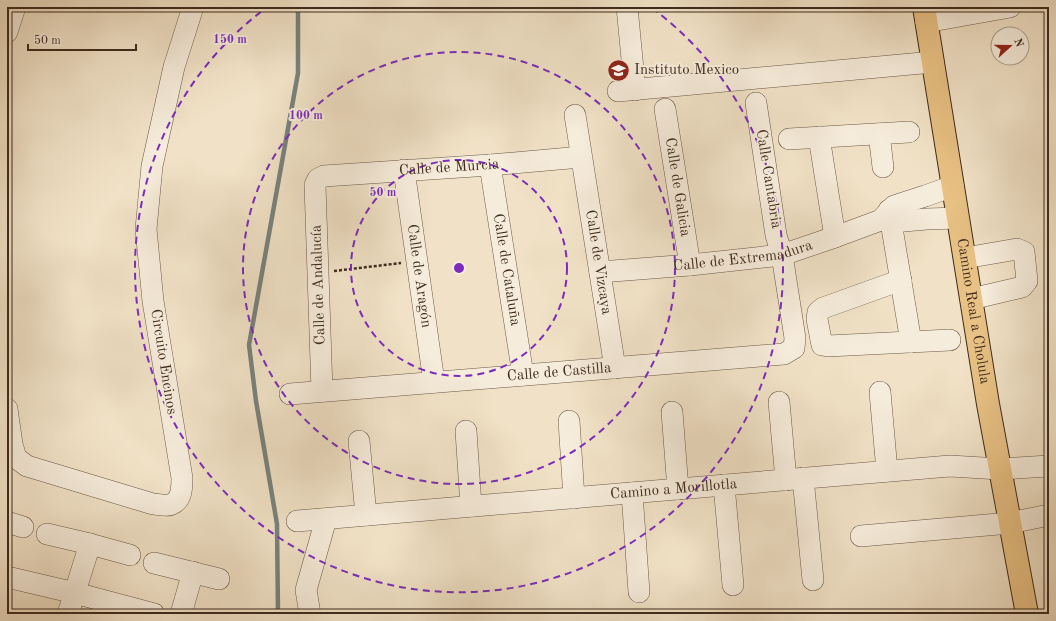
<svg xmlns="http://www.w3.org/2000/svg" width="1056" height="621" viewBox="0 0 1056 621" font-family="'Old Standard TT',serif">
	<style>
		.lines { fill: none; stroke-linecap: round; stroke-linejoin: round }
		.stream { stroke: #77827d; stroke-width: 4.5 }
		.minor-casing { stroke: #6b5948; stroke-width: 22 }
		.major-casing { stroke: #3e2b1d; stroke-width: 24 }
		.path { stroke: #3e2b1d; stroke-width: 2.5; stroke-dasharray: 3 2; stroke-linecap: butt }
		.minor { stroke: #f6ecdb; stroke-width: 21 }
		.major { stroke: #e8c184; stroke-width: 22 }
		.ring { fill: none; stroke: #7b2cbf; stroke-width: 2; stroke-dasharray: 7 5 }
		.labels { text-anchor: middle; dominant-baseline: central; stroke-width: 4; stroke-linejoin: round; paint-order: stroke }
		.poi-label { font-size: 15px; fill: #3e2b1d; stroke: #f6ecdb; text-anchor: start }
		.street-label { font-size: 15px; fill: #3e2b1d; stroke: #f6ecdb }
		.centre { fill: #7b2cbf; stroke: #f6ecdb; stroke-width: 2 }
		.ring-label { font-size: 12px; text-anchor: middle; font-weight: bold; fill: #7b2cbf; stroke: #f6ecdb; stroke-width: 4; stroke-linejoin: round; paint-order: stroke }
	</style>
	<rect width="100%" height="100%" fill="#f1e2c7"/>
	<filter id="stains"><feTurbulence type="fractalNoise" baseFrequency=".005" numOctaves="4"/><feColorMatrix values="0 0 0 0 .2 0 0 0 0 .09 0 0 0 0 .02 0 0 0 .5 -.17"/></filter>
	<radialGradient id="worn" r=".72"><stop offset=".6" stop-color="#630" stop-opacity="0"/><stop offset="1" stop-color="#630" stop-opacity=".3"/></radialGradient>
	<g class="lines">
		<path class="stream" d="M278,614L277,524L256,401L249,345L298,73V7"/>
		<defs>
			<g id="minor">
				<path d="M627,7L635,90"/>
				<path d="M926,22L1010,7"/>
				<path d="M7,32L15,7"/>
				<path d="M618,91L933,62"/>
				<path id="s1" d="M665,109L690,265"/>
				<path id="s2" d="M575,115L615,368"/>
				<path d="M879,134L883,167"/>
				<path d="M819,137L835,237"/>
				<path d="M789,139L909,132"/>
				<path id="s3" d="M490,165L523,375"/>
				<path id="s4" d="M404,170L434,382"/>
				<path d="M889,210L911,342"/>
				<path d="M881,220L892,222L927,219L958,218"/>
				<path d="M965,258L1017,249L1024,252L1027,281L1022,287L971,299"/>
				<path id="s5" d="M600,272L690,265L782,255L835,237L881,220L894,206L925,196L953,186"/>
				<path d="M901,280L823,308L818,312L817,319L822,345L828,346L950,340"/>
				<path id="s6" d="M322,391L315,185L318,179L324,176L490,165L581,157"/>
				<path d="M880,392L887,471"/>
				<path id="s7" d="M290,394L784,354L794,348L795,338L782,255L776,235L756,103"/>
				<path d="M779,402L786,480"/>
				<path d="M7,409L12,444L16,458L27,466L153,504C159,504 167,507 172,504C182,500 182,487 182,478L153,301L146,229L152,166L174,67L193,7"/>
				<path d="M672,412L678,489"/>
				<path d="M569,421L574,498"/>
				<path d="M466,431L471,506"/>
				<path d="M359,441L366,515"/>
				<path d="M803,478L813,580"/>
				<path d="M724,485L733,585"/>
				<path d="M632,493L639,592"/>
				<path id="s8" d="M297,521L950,466L1000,469L1049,466"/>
				<path d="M7,522L23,527"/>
				<path d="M47,534L90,544L130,555"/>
				<path d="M861,536L1010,523L1049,515"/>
				<path d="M154,563L219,579"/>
				<path d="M7,577L75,593L154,614"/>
				<path d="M68,614L90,544"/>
				<path d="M181,614L193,572"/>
				<path d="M310,614L306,590L326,519"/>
			</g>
			<g id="major">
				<path id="s9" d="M924,7L988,404L1027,614"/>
			</g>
		</defs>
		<use href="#minor" class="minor-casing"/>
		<use href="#major" class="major-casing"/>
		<path class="path" d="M334,271L401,263"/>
		<use href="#minor" class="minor"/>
		<use href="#major" class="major"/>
	</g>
	<g class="ring">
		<circle cx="459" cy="268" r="108"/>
		<circle cx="459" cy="268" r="216"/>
		<path d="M652 8A324 324 0 1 1 266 8"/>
	</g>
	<defs>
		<symbol id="school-disc" viewBox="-11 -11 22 22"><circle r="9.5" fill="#8f2418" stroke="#f6ecdb"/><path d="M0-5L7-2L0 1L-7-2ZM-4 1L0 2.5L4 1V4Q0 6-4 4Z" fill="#fff"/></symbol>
	</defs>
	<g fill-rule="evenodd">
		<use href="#school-disc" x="606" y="58" width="25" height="25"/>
	</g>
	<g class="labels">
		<g class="poi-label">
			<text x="634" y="70">Instituto Mexico</text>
		</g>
		<g class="street-label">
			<text stroke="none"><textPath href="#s6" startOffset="345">Calle de Murcia</textPath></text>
			<text transform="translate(768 179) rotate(81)">Calle Cantabria</text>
			<text stroke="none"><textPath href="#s1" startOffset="79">Calle de Galicia</textPath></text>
			<text stroke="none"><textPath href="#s5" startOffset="144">Calle de Extremadura</textPath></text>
			<text stroke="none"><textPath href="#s2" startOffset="149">Calle de Vizcaya</textPath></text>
			<text stroke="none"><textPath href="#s3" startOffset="106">Calle de Cataluña</textPath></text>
			<text stroke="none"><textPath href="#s4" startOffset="107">Calle de Aragón</textPath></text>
			<text transform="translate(319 285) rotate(-92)">Calle de Andalucía</text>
			<text stroke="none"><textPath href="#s9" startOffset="308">Camino Real a Cholula</textPath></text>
			<text transform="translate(163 362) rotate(81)">Circuito Encinos</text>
			<text stroke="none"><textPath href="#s7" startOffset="270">Calle de Castilla</textPath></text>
			<text stroke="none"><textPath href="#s8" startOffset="378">Camino a Morillotla</textPath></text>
		</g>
	</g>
	<circle cx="459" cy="268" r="6" class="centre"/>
	<g class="ring-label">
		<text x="230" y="43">150 m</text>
		<text x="306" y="119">100 m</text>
		<text x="383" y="196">50 m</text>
	</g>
	<rect width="1056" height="621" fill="none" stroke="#f1e2c7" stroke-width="24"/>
	<rect x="8" y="8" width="1040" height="605" fill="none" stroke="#3e2b1d" stroke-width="2"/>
	<rect x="12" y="12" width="1032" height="597" fill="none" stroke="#3e2b1d"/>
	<g transform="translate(1010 46) rotate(69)"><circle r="19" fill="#f6ecdb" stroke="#ac9f8f"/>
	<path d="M0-3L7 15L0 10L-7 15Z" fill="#8f2418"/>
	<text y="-6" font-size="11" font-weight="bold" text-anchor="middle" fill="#3e2b1d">N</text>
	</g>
	<path d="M28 44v6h108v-6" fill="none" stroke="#3e2b1d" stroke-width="2"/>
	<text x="34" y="44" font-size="12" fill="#3e2b1d" stroke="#f6ecdb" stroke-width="3" paint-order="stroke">50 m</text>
	<rect width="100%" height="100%" filter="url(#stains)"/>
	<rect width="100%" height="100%" fill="url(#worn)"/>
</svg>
